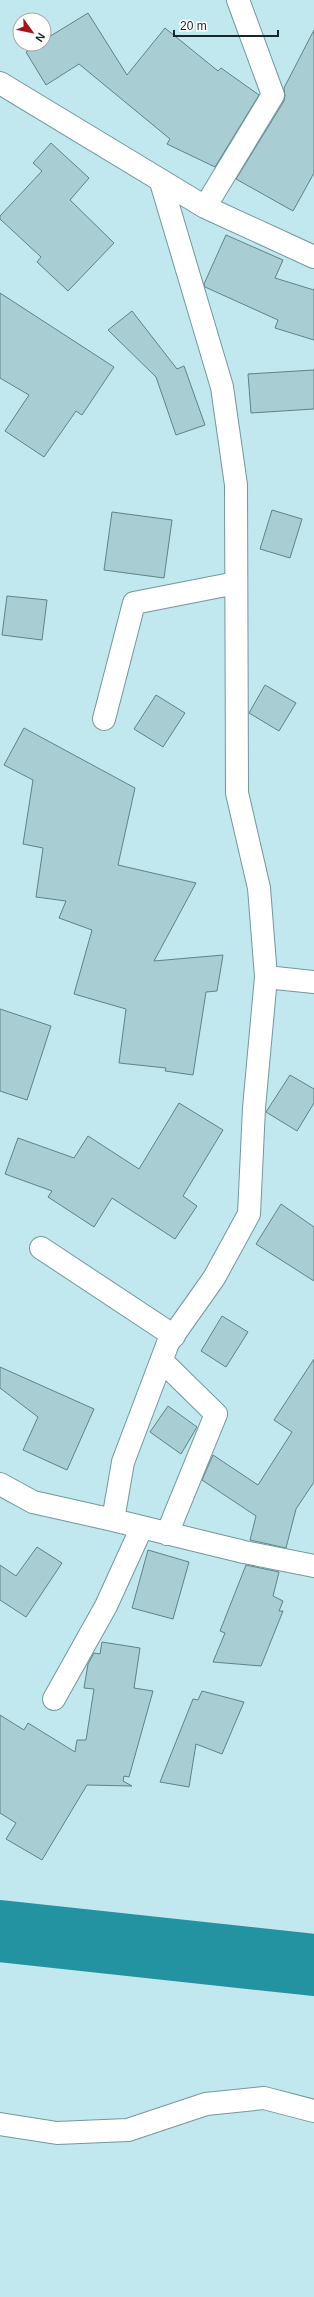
<svg xmlns="http://www.w3.org/2000/svg" width="314" height="2297" viewBox="0 0 314 2297" font-family="Arial,sans-serif">
	<style>
		.lines { fill: none; stroke-linecap: round; stroke-linejoin: round }
		.river { stroke: #2493a1; stroke-width: 62 }
		.building { fill: #a8ced4; stroke: #5e8388 }
		.minor-casing { stroke: #72989d; stroke-width: 24 }
		.minor { stroke: #fff; stroke-width: 22 }
	</style>
	<rect width="100%" height="100%" fill="#c0e8ee"/>
	<g class="lines">
		<path class="river" d="M0,1931L314,1965"/>
	</g>
	<path class="building" d="M88,13L127,75L165,28L218,71L221,68L259,95L215,167L167,144L170,139L79,64L46,85L26,52L38,44H44V40Z
		M314,30V173L293,211L236,179L284,101L285,96L284,88Z
		M51,143L89,178L70,200L114,243L68,291L37,262L41,257L0,219V216L42,171L33,163Z
		M226,235L283,260L275,278L314,290V340L275,328L278,320L205,287L204,284Z
		M0,293L114,367L82,415L76,411L44,457L5,431L29,395L0,378Z
		M132,311L177,369L184,366L205,425L176,435L156,377L108,330Z
		M314,370V409L251,413L248,374Z
		M272,510L302,519L290,558L260,549Z
		M112,512L172,520L164,578L104,570Z
		M7,596L47,600L42,640L2,635Z
		M265,685L296,703L279,731L249,713Z
		M156,695L185,713L163,747L134,729Z
		M24,728L135,788L118,865L196,883L154,961L223,955L217,991L206,992L193,1075L165,1071L166,1068L119,1063L126,1009L74,994L92,930L59,918L66,901L36,897L43,848L23,844L33,780L4,765Z
		M0,1009L51,1026L27,1100L0,1091Z
		M290,1075L314,1089V1103L297,1131L266,1112Z
		M179,1103L223,1130L183,1196L197,1206L175,1239L112,1198L94,1227L48,1197L52,1191L5,1174L18,1138L74,1158L88,1136L139,1169Z
		M281,1204L314,1227V1281L256,1244Z
		M222,1316L248,1332L226,1367L201,1351Z
		M314,1359V1482L296,1509L286,1548L250,1540L256,1516L202,1480L213,1455L258,1485L292,1432L274,1420Z
		M0,1367L94,1409L67,1470L23,1450L38,1417L0,1388Z
		M168,1406L197,1427L181,1454L150,1432Z
		M37,1547L62,1563L26,1617L0,1600V1565L16,1576Z
		M148,1550L189,1562L173,1619L132,1608Z
		M246,1565L279,1572L273,1596L283,1601L279,1611H283L261,1666L213,1662L225,1633L220,1631Z
		M102,1642L140,1648L134,1688L153,1691L129,1777L124,1776L123,1781L132,1786L87,1785L42,1860L6,1839L16,1823L0,1813V1715L24,1730L28,1723L75,1752L77,1740H86L94,1689L84,1688L88,1664L94,1653L100,1654Z
		M202,1691L244,1702L222,1754L196,1744L189,1787L160,1782L193,1699L198,1700Z"/>
	<g class="lines">
		<defs>
			<path id="minor" d="M0,83L205,207L314,257
				M161,182L222,387L236,485L237,793L259,888L266,977L254,1108L249,1214L214,1278L168,1343L123,1462L113,1520L244,1552L314,1566
				M205,207L273,95L238,0
				M104,719L134,603L236,583
				M266,977L314,982
				M41,1248L174,1336
				M162,1361L216,1414L167,1534
				M0,1484L33,1502L113,1520
				M54,1699L106,1606L142,1527
				M0,2124L57,2133L128,2130L206,2104L264,2098L314,2111"/>
		</defs>
		<use href="#minor" class="minor-casing"/>
		<use href="#minor" class="minor"/>
	</g>
	<g transform="translate(32 32) rotate(123)"><circle r="19" fill="#ffffff" stroke="#a2a8a9"/>
	<path d="M0-3L7 15L0 10L-7 15Z" fill="#a81415"/>
	<text y="-6" font-size="11" font-weight="bold" text-anchor="middle" fill="#172628">N</text>
	</g>
	<path d="M174 30v6h104v-6" fill="none" stroke="#172628" stroke-width="2"/>
	<text x="180" y="30" font-size="12" fill="#172628" stroke="#ffffff" stroke-width="3" paint-order="stroke">20 m</text>
</svg>
